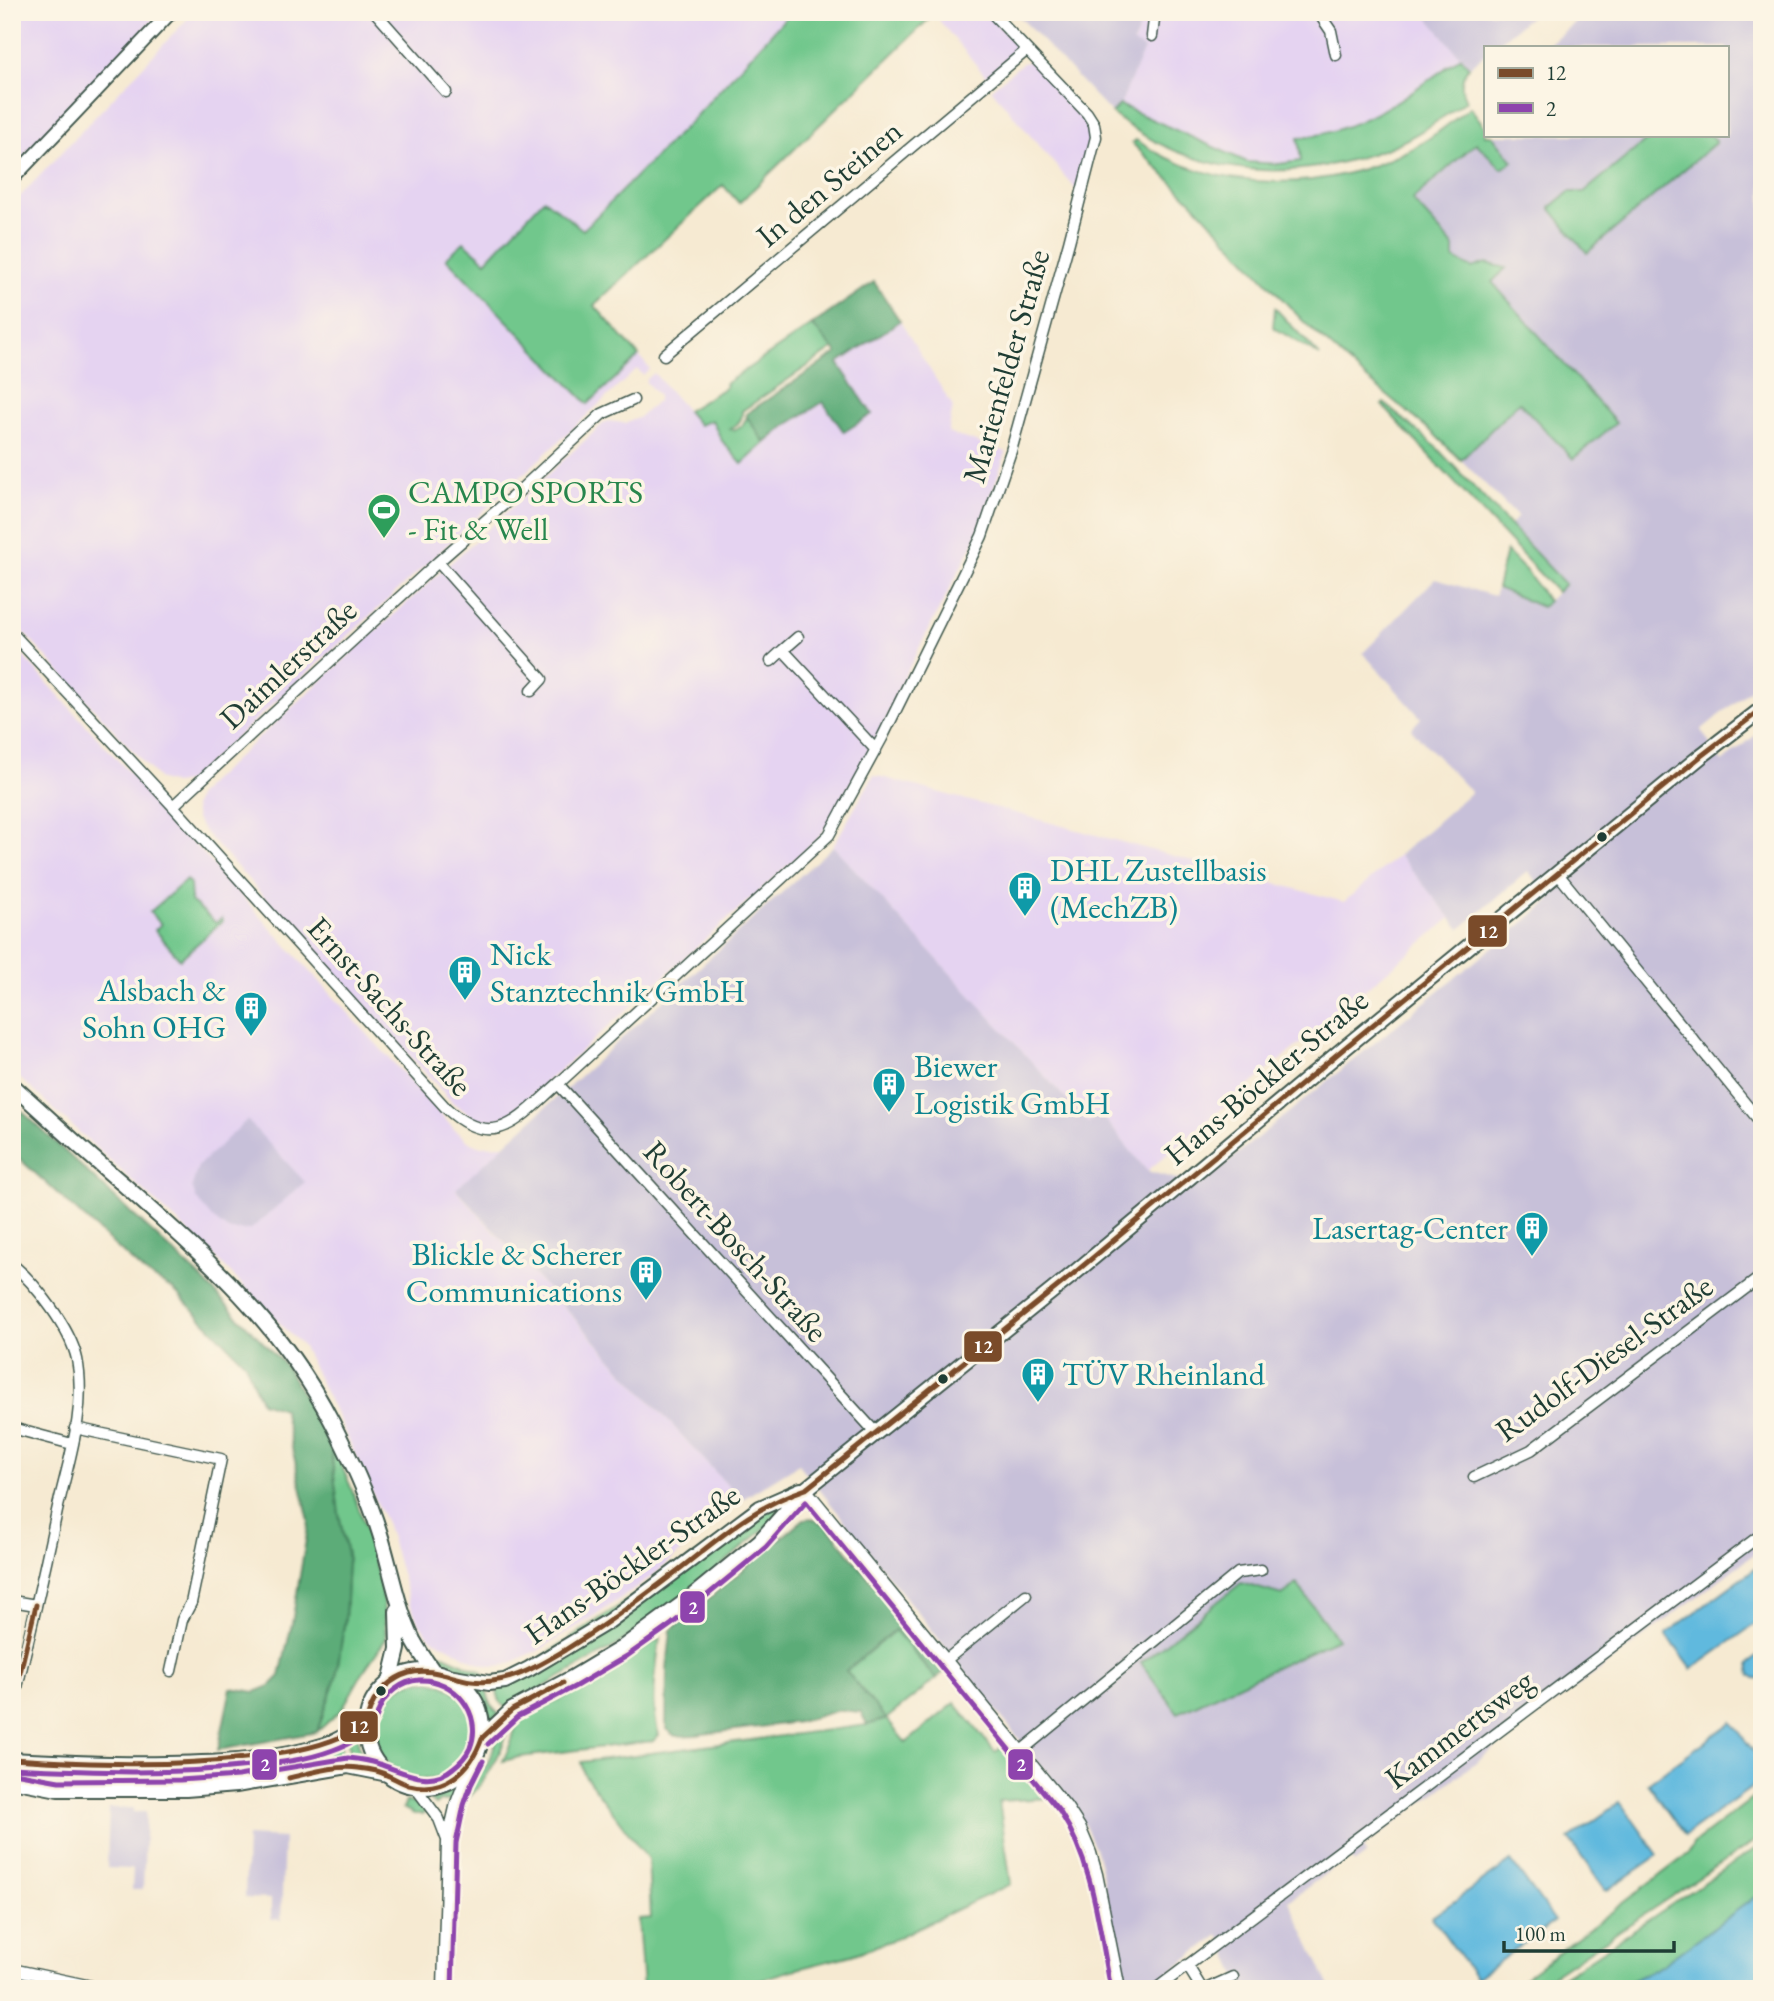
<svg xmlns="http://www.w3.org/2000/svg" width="1774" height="2001" viewBox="0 0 1774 2001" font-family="'EB Garamond',serif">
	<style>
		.built { fill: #e5d3f1 }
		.industrial { fill: #c7c0d9 }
		.green { fill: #71c78c; stroke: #488260; stroke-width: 2 }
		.forest { fill: #5cac78; stroke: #3e7456; stroke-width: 2 }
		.water { fill: #60b9de; stroke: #407b89; stroke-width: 2 }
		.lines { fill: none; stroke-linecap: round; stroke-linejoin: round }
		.minor-casing { stroke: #3f574c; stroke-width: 13 }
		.tertiary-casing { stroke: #3f574c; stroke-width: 16 }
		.secondary-casing { stroke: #3f574c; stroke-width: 18 }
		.minor { stroke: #fff; stroke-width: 10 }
		.tertiary { stroke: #fff; stroke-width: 12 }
		.secondary { stroke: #fff; stroke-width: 14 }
		.bus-1-casing { stroke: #fcf5e5; stroke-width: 10 }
		.bus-2-casing { stroke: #fcf5e5; stroke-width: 10 }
		.bus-1 { stroke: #7a4b2a; stroke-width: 5 }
		.bus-2 { stroke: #8e44ad; stroke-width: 5 }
		.bus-dot { fill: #1f3d34; stroke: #fcf5e5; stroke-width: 2.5 }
		.labels { text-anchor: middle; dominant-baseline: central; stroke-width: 7; stroke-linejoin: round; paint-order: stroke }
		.street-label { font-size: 32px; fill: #1f3d34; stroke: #fcf5e5 }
		.leisure-label { font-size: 32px; fill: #27864d; stroke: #fcf5e5; text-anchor: start }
		.culture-label { font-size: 32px; fill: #0d838f; stroke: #fcf5e5; text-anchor: start }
		.line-badge { stroke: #fcf5e5; stroke-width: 2.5 }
		.badge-label { font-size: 19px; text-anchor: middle; font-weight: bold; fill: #fff }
	</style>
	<rect width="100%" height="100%" fill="#fcf5e5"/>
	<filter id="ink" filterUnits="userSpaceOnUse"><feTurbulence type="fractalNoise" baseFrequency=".0143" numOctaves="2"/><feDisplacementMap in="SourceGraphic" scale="14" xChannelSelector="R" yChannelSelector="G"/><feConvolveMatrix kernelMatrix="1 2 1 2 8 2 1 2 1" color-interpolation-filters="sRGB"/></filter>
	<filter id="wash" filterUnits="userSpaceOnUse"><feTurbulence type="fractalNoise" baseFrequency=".00686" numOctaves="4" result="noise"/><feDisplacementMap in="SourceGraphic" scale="28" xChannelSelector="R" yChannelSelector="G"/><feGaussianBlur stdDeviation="1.57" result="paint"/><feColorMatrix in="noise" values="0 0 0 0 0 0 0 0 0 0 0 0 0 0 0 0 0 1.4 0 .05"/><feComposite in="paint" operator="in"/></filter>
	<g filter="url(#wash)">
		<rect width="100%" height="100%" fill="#f6ead2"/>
		<path class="built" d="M12,12H161L12,169Z
			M194,12H791L692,120L583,230L544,199L486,261L446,258L588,403L639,356L650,369L643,375L637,369L381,606L187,782L174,784L160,780L12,620V205Z
			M932,12H985L1017,45L1018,52L988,79Z
			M1147,12H1423L1461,57L1417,89L1375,115L1338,131L1320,136L1299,138L1302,161L1279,164L1247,162L1120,105L1144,49L1133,44Z
			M1031,61L1085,119L1090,135L1087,159L1078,192L991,89L1023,63Z
			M900,321L953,407L948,433L1006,452L976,538L903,679L886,720L828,824L818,838L513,1112L499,1119L487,1121L476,1119L452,1102L204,831L196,819L194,807L197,797L206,786L604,423L608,421L625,423L638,418L658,401V395L645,381L654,373L699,425L711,420L722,441L742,464L787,425L823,401L872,414L838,363Z
			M12,644L454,1129L468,1141L481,1146L505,1145L456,1190L741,1500L656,1573L601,1612L543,1648L506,1665L493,1666L481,1664L431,1638L419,1623L410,1604L387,1525L343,1428L303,1347L207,1249L12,1071Z
			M874,775L1344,902L1399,855L1451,918L1147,1171L1100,1113L1088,1123L833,846Z"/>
		<path class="industrial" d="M1015,12H1147L1133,43L1144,49L1120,105L1111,113Z
			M1423,12H1536L1493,47H1485V54L1469,67Z
			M1587,12H1762V680L1701,730L1722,762L1762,730V1548L1364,1846L1366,1855L1355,1863L1348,1857L1289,1901L1331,1989H1243L1219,1935L1152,1985L1146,1989L1127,1988L1123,1982L1102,1873L1095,1847L1084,1824L1071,1804L799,1464L741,1500L456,1189L833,846L1088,1123L1100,1113L1147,1171L1199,1185L1551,900L1528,871L1460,929L1399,855L1471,792L1411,729L1421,718L1363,653L1435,579L1494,596L1497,588L1542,607L1565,584L1510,525L1518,517L1461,460L1519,402L1616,422L1492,282L1505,269L1472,268L1454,259V247L1412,200L1476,142L1502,169L1512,161L1492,135H1727V47H1545Z
			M247,1120L305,1182L250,1230H228L211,1217L196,1199L192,1186L198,1166Z
			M109,1808H133V1812H146L143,1890H132L133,1869L107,1868Z
			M247,1836L284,1838L281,1920L271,1919V1899L245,1898Z"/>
		<path class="green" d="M791,12H932L934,14L739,203L723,185L594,305L639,356L588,404L446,258L464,242L486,261L544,199L583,230L692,120Z
			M1461,57L1469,67C1460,78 1460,88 1466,101C1442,118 1416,137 1388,148C1291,185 1194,178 1111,113L1120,105L1247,162L1279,164L1301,161L1298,138C1361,132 1411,93 1461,57Z
			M1470,107L1485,127V135H1492L1513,161L1502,169L1476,143L1412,200L1454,247V259L1472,268L1486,263L1506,268L1492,282L1616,423L1573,459L1519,402L1461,460L1432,432L1361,374L1303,321L1193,203L1132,143L1136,140C1216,194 1324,194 1409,150C1431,139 1450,123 1470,107Z
			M1653,135H1711L1716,141L1715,143L1587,253L1550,208L1569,192H1584Z
			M1275,308L1320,356L1273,327Z
			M812,325L834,348L742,411C743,421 737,424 730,429L734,430L742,426L747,417L765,443L742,464L722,441L712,420L699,425L687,411L726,387L725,384Z
			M1384,403L1435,446L1565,584L1557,592L1382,405Z
			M1506,551L1525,570L1548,601L1542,607L1497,588Z
			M186,880L190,884L191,901L216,923L222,918L223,921L180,959L155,930L161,924L150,912Z
			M329,1437L350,1485L369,1537L383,1599L386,1639L363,1672L342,1709L317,1732L336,1677L345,1619L348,1560L339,1514Z
			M776,1507L778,1511L773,1521L708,1577L619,1644L506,1708L500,1702L496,1688L756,1515Z
			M1241,1583L1282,1595L1297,1584L1337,1639L1178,1713L1141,1663Z
			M895,1630L936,1679L886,1719L906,1743L955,1703L995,1752L1004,1746L1047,1798L999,1801L1011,1884L892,1940L852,1955L789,1971L733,1988L732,1984L714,1989H643L638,1919L651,1918L648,1859L584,1774L581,1762L867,1725L885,1720L846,1671Z
			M660,1638C656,1668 650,1706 659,1735L653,1741L520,1757L503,1761L511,1743L516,1725L527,1716L587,1685Z
			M432,1650L482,1672L486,1676C472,1676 440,1660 428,1652Z
			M375 1730a49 49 0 1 1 98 0a49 49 0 1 1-98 0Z
			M476,1688H486L490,1704L499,1714L491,1721L486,1704Z
			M506,1722C513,1738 478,1797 461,1802C467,1787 479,1778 487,1764C494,1750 497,1735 506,1722Z
			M356,1732L360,1750L368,1768L354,1764L347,1739Z
			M340,1744L344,1763C291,1773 238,1782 184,1786C127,1790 69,1781 12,1774V1763L147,1768Z
			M455,1787L457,1788L452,1800L440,1801L435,1805L431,1800V1798Z
			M1762,1791V1836L1532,1989H1510L1688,1854L1693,1844Z
			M406,1801L418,1805L427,1811L423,1814H414L403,1808Z
			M1762,1844V1892L1661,1966L1615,1989H1545Z"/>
		<path class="forest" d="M874,282L900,321L838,363L872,414L844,432L823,402L787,425L765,443L747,417L746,414L837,353L812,325Z
			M12,1102L200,1277L285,1365L329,1437L339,1514L348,1560L345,1619L336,1677L317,1732L218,1750L231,1688L255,1692L270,1686L280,1676L292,1623L309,1521L283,1409L261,1402L245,1363L173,1289L145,1273L12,1152Z
			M811,1518L827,1526L944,1671L936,1679L895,1630L846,1671L886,1719L867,1725L861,1712L839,1710L799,1722L695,1735L675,1736L666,1729L667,1669L671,1630L804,1519Z"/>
		<path class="water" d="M1762,1563V1619L1692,1669L1666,1634Z
			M1762,1654V1681L1755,1678L1751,1675L1749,1664L1756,1656Z
			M1732,1722L1762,1763V1780L1685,1835L1648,1783Z
			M1620,1802L1658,1855L1606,1891L1569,1839Z
			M1511,1861L1555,1921L1476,1978L1432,1917Z
			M1762,1892V1989H1615L1661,1966Z"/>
	</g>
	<g filter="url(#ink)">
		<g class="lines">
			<defs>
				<path id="minor" d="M375,12L446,92
					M1318,12L1331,31L1336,55
					M1152,36L1155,12
					M664,355L1027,50
					M438,562L542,679L531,691
					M12,633L173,806L446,1108C495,1153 519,1118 558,1084L829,835L882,738L982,536L1011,451L1069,242L1096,137L1094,124L1087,113L991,12
					M798,637L783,650L876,750
					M771,661L783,650
					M173,806L438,562L518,492L602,414L633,400
					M1558,874L1762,1124
					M558,1084L876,1433
					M12,1264C36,1284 70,1328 77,1359C87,1409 68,1462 57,1511C43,1577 28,1642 12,1708
					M12,1428L72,1444
					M75,1428L221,1459L191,1603L182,1620L171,1671
					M1474,1477L1531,1450L1762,1276
					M806,1489L1021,1751L1067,1807L1080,1827L1091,1853L1097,1874L1120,1989
					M12,1601L36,1605
					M946,1660L1026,1595
					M1021,1751L1238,1573L1261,1570
					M415,1787L439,1819L447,1840
					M1187,1965L1202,1989
					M12,1969L105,1989
					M443,1989L447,1842L456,1803L470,1766
					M1156,1989L1762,1534
					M1206,1989L1233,1977"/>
				<path id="tertiary" d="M12,179L171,12
					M12,1759C64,1762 115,1764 167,1763C219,1762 275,1760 325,1744C341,1739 354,1730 367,1720
					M12,1781L58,1790H186L236,1786L348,1767L388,1775"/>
				<path id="secondary" d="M12,1085C49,1118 85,1152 123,1184C203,1255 282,1324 332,1422C350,1458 368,1495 380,1534C391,1569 397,1607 413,1640C419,1651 426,1661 433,1671
					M366 1729a58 58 0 1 1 116 0a58 58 0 1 1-116 0Z
					M448,1676L489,1683L505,1681L529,1669L609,1621L760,1508L801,1490
					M390,1682L398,1649L397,1611
					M482,1738L512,1710L572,1678L622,1648L689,1599L760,1541L806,1489L1072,1275L1347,1046L1701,756L1762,709"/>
			</defs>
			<use href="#minor" class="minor-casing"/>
			<use href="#tertiary" class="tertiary-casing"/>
			<use href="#secondary" class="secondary-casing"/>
			<use href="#minor" class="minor"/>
			<use href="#tertiary" class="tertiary"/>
			<use href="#secondary" class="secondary"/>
			<defs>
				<path id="bus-1" d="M12,1707L36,1605
					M482,1738L512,1710L563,1683
					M12,1759C90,1764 168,1767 245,1758C279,1754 311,1750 343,1736C351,1733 359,1728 365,1721C368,1717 369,1712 371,1707C378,1691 392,1678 409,1673C431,1667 451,1678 471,1681C506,1686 536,1667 565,1650C602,1627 638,1601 673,1574C719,1539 750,1508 806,1489L1072,1275L1347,1046L1701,756L1762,709
					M289,1778C311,1773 335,1765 358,1768C369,1769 380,1771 389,1776C396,1779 402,1783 409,1785C445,1794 471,1770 482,1738"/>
				<path id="bus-2" d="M488,1744L517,1717L576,1686L627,1656L672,1624L766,1547L806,1502L1060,1812C1094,1864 1099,1929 1111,1989
					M12,1768C92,1772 171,1775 250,1766C278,1763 307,1760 333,1750C347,1745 364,1737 373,1725C376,1720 377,1715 379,1710C385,1694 402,1681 419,1680C454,1678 484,1714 470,1748C466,1757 461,1762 453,1768C430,1788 404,1772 379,1764C368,1760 358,1759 348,1758L238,1776L180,1780L59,1781L14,1773
					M452,1989L456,1843L464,1805L471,1785L483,1761"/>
			</defs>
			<use href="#bus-1" class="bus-1-casing"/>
			<use href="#bus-2" class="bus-2-casing"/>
			<use href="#bus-1" class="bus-1"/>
			<use href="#bus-2" class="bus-2"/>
		</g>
	</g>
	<defs>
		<symbol id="stadium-pin" viewBox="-11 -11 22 30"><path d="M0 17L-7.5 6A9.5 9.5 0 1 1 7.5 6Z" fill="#2e9e5b" stroke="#fcf5e5"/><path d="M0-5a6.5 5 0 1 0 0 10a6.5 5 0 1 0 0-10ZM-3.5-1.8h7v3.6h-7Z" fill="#fff"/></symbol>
		<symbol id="building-pin" viewBox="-11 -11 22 30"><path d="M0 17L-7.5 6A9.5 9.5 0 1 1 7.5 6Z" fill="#0f9aa8" stroke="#fcf5e5"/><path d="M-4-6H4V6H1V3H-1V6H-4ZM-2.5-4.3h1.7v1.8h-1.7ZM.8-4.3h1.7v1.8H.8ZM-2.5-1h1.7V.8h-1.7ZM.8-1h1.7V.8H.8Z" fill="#fff"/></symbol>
	</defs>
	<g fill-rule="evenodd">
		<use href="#stadium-pin" x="365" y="491" width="38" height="52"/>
		<use href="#building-pin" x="1006" y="869" width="38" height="52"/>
		<use href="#building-pin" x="446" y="953" width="38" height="52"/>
		<use href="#building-pin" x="232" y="989" width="38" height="52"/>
		<use href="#building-pin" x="870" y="1065" width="38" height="52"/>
		<use href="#building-pin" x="1513" y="1209" width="38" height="52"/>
		<use href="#building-pin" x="627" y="1253" width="38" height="52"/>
		<use href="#building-pin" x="1019" y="1355" width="38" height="52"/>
	</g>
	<g class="bus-dot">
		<circle cx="1602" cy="837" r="6"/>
		<circle cx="943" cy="1379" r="6"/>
		<circle cx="381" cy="1691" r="6"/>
	</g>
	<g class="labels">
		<g class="street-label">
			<text transform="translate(829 183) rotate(-40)">In den Steinen</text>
			<text transform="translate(1006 366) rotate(-74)">Marienfelder Straße</text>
			<text transform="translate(288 664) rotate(-43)">Daimlerstraße</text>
			<text transform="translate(390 1006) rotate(48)">Ernst-Sachs-Straße</text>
			<text transform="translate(1266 1077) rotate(-40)">Hans-Böckler-Straße</text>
			<text transform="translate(736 1241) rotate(48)">Robert-Bosch-Straße</text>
			<text transform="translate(1604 1358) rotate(-36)">Rudolf-Diesel-Straße</text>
			<text transform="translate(632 1564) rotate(-35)">Hans-Böckler-Straße</text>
			<text transform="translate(1459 1729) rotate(-37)">Kammertsweg</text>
		</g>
		<g class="leisure-label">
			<text x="408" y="492">CAMPO SPORTS<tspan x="408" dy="37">- Fit &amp; Well</tspan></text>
		</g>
		<g class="culture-label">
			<text x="1050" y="870">DHL Zustellbasis<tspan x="1050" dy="37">(MechZB)</tspan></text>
			<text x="490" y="954">Nick<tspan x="490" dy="37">Stanztechnik GmbH</tspan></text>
			<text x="226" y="990" text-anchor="end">Alsbach &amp;<tspan x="226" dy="37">Sohn OHG</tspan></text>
			<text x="914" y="1066">Biewer<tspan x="914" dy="37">Logistik GmbH</tspan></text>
			<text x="1508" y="1228" text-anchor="end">Lasertag-Center</text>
			<text x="622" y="1254" text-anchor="end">Blickle &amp; Scherer<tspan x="622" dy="37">Communications</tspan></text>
			<text x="1062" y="1374">TÜV Rheinland</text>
		</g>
	</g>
	<g class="line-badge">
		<rect x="1467" y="914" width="41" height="34" rx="7" fill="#7a4b2a"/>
		<rect x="963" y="1330" width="40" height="33" rx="7" fill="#7a4b2a"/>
		<rect x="679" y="1590" width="27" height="34" rx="7" fill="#8e44ad"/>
		<rect x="339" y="1710" width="40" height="33" rx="7" fill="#7a4b2a"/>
		<rect x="1007" y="1748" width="27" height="33" rx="7" fill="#8e44ad"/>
		<rect x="251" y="1748" width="27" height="33" rx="7" fill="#8e44ad"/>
	</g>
	<g class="badge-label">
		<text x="1488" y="938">12</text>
		<text x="983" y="1353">12</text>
		<text x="693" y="1614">2</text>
		<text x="359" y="1733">12</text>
		<text x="1021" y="1771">2</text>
		<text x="265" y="1771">2</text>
	</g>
	<rect width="1774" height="2001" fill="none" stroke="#fcf5e5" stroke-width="42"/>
	<rect x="1484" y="46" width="245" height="91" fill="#fcf5e5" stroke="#a4ab9e" stroke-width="2"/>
	<rect x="1498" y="68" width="35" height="10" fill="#7a4b2a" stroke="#a4ab9e" stroke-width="2"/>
	<text x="1546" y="80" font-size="21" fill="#1f3d34">12</text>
	<rect x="1498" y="103" width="35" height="10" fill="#8e44ad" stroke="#a4ab9e" stroke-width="2"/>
	<text x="1546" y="116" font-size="21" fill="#1f3d34">2</text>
	<path d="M1504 1941v10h170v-10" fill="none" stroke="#1f3d34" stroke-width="3.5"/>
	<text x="1515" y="1941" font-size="21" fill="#1f3d34" stroke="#fcf5e5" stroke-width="5" paint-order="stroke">100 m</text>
</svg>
